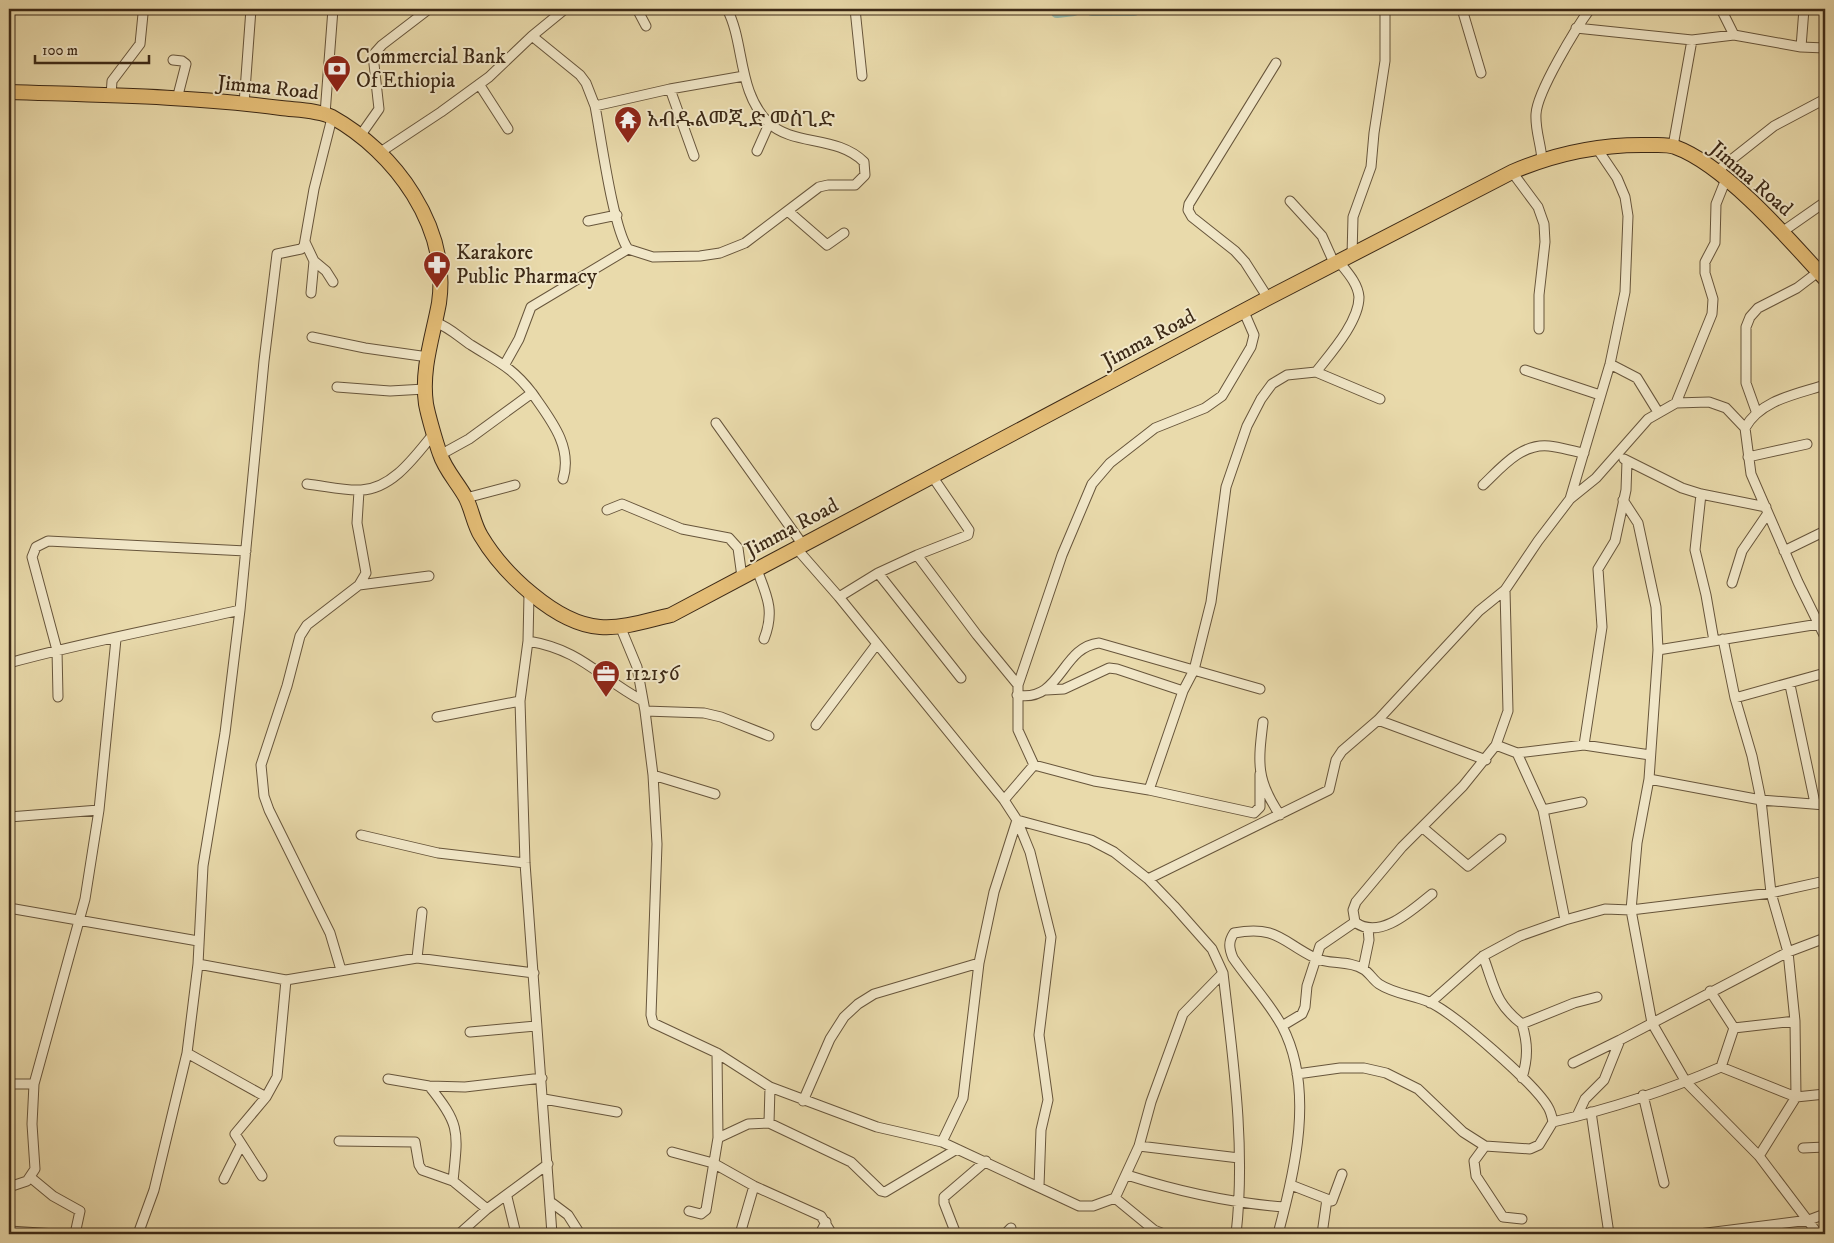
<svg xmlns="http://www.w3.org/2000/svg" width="1834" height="1243" viewBox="0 0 1834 1243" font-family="'IM FELL DW Pica','Noto Serif Ethiopic',serif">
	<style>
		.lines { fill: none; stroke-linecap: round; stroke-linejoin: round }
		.river { stroke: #97baac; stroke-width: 14 }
		.minor-casing { stroke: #67553b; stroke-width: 11 }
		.trunk-casing { stroke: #3c2916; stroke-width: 16 }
		.minor { stroke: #f1e7c8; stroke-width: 9 }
		.trunk { stroke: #e4bd76; stroke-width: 14 }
		.labels { text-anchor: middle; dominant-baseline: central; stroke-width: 4; stroke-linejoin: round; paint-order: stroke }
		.poi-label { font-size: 21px; fill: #3c2916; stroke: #f1e7c8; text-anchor: start }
		.street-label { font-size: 21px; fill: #3c2916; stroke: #f1e7c8 }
	</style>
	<rect width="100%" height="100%" fill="#e9daab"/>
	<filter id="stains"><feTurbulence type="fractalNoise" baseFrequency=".004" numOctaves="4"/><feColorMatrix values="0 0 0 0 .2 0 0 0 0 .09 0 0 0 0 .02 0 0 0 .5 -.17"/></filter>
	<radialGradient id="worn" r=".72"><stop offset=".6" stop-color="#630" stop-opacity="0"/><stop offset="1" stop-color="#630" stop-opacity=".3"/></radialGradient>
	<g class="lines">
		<path class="river" d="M1092,9H1134
			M1057,11L1074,9"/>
		<defs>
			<path id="minor" d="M637,9L646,26
				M727,9C745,43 737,92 769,123C793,146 837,135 864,162L865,175L855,185H828L819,187L745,243L720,253L700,256L653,257L628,249C613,228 601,137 595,106L670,89L744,76
				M855,9L862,76
				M1462,9L1481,73
				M1721,9L1734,35
				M1576,28L1692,40L1734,35L1801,47L1825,48
				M532,36L580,75L586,83L595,106
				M1801,47L1804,9
				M173,60L182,61L186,64L177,99
				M479,84L508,129
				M670,89L694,156
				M111,96L112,81L140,44L143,14
				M244,104L251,9
				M325,114L333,9
				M360,136L379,109L373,55L382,45L429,9
				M1673,146L1692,40
				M757,151L769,124
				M379,153L441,112L489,77L532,36L565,9
				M1542,160C1541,144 1535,130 1536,114C1537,92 1576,28 1590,9
				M1717,171L1774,126L1825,99
				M1512,172L1538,207L1544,224L1545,242L1539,295V329
				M1290,201L1322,236L1335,265
				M789,212L827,245L844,233
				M588,221L617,215
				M1782,232L1825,202
				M305,242L314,261L326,271L333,282
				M1352,256L1353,217L1371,167L1374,133L1385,61V9
				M311,293L314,261
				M1268,298L1245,262L1235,251L1192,217L1188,210L1189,204L1276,63
				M435,322C449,327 459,337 471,345C498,362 512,367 532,393L469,439L440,455
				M312,337L365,348L428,357
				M505,364L519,339L531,307L628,249
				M1610,364L1637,378L1658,412
				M1525,370L1600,395
				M1316,372L1380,399
				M1825,385C1797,394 1760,400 1745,428L1751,474L1798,582L1825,637
				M337,387L390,391L425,389
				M532,393C550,419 573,446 563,479
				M1676,403L1712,314L1713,299L1705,273V262L1715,243L1716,204L1726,179
				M1756,411L1746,383V327L1750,317L1758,308L1797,288L1818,272
				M716,423L803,545
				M1748,457L1807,444
				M1624,459L1682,488L1701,494L1766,507
				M307,484C325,486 344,491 361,490C393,489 416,455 435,432
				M1483,485C1501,468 1521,443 1549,446C1560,447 1572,451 1584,453
				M1701,494L1695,550L1706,595L1714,641
				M466,498L515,485
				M1570,499L1610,364L1625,292L1628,216L1625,197L1617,178L1596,147
				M1623,500L1638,523L1656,607L1658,650L1649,779L1637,843L1631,910L1652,1023L1686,1082L1759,1156L1818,1234
				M607,510L622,504L682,529L729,538L738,548L742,577
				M797,549L839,597L1004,800L1017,820L1030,852L1051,937L1039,1035L1048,1100L1041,1130L1039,1186
				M1784,551L1825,531
				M917,555L977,635L1018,685
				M757,570C767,596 775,611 764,639
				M878,573L961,678
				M1732,583L1742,551L1768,513
				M359,585L429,576
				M529,594L528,641L520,701L525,863L552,1234
				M839,597L878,573L917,555L968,535L969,530L932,476
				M620,626L637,667L645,711L653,775L657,844L651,1015L653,1023L717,1053L770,1087L877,1127L942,1142L1079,1206H1093L1115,1198L1154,1230L1164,1234
				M1723,639L1735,698L1752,756L1761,800L1771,893L1788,952L1795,1021L1796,1097L1759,1156
				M528,641C582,650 598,677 643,701
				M1658,650L1819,624
				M9,663C85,642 163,628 240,610
				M1790,685L1815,803
				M1046,690L1064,689L1109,668L1117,669L1183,691
				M1017,695C1061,703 1061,647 1099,643L1260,689
				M58,697L57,650L32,557L36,547L48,541L246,551
				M1735,698L1825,673
				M645,711L704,713L721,717L769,736
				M437,717L520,701
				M1378,720L1486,760
				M1263,722C1258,763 1256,780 1280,815
				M816,725L876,645
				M1496,745L1517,753L1584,745L1650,755
				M1584,745L1602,627L1598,569L1615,541L1626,490L1627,461
				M1517,753L1543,810L1565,920
				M1034,765L1018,730V685L1062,555L1092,484L1110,463L1155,428L1205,408L1222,396L1251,347L1254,335L1244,312
				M653,775L715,794
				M1649,779L1761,800L1825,805
				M1149,790L1183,691L1194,670L1211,602L1226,487L1247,426L1261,399L1272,384L1287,375L1316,372C1330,354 1359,322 1359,297C1358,284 1348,273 1340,263
				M1004,800L1034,765L1094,781L1149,790L1254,813L1260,807V774
				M1543,810L1582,802
				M9,817L99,810
				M1017,820L1091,840L1114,852L1148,879L1174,906L1212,949L1223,973L1183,1014L1151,1102L1139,1146L1115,1198
				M1422,827L1468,866L1501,839
				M361,835L438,853L525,863
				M1148,879L1329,790L1336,760L1342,751L1378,720L1479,611L1505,590L1538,541L1570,499L1596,478L1648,419L1676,403L1709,402L1726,408L1745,428
				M1432,894C1413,909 1380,941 1355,922L1353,910L1356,902L1402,847L1463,786L1496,745L1508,711L1505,590
				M9,908L198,941
				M1483,956C1495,988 1495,1003 1522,1024L1574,1003L1597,997
				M417,958L422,912
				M198,964L286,980L417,958L534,973
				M1363,969L1369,940L1368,928
				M341,970L330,933L269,810L264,796L261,765L287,686L300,636L307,625L359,585L366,573L357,523L359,491
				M1223,973C1233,1059 1246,1148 1236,1234
				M1710,991L1734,1028
				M1430,1003L1483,956L1520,936L1565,920L1605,909L1631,910L1771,893L1825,881
				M1282,1026L1302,1014L1305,1007L1307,986L1320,946L1355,922
				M1734,1028L1795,1021
				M470,1032L536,1026
				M187,1053L266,1097
				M1573,1063L1620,1040
				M1721,1067L1734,1028
				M1297,1074L1340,1068H1364L1386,1073L1418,1089L1463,1132L1485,1146L1530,1149L1539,1145L1553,1122
				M1522,1078C1528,1058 1528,1044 1522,1024
				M388,1079L429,1086L465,1087L542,1078
				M9,1084H34
				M429,1086C461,1125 458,1132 453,1181
				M1643,1095L1664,1183
				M544,1099L617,1112
				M803,1101L830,1039L844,1017L858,1004L874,994L979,963
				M1591,1112L1609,1234
				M1577,1116L1585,1099L1604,1080L1620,1040L1788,952L1825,938
				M769,1123L770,1087
				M718,1138L748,1124L769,1123L851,1162L881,1191L885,1192L957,1149
				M339,1141L415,1142L419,1165L422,1170L453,1181L487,1209
				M942,1142L963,1098L979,963L994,892L1017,820
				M1139,1146L1239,1158
				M1485,1146L1474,1161L1476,1176L1503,1217L1522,1219
				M1803,1148L1825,1147
				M672,1152L713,1163L754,1186L821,1216L832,1234
				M1127,1175C1180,1192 1229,1203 1285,1207
				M262,1176L235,1134L266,1097L277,1077L286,980
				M30,1177L53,1196L80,1211L75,1234
				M224,1179L241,1145
				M1291,1185L1332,1201L1342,1174
				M9,1187L27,1181L35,1169L32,1124L34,1084L85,899L99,810L116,639
				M507,1197L516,1234
				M552,1203L568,1215L580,1234
				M689,1211L701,1214L706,1210L718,1138L717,1053
				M9,1231L56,1234
				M138,1234L154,1190L187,1053L198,964L203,866L225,733L240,610L264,361L277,254L301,249L304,246L314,189L332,118
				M459,1234L487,1209L548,1164
				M740,1234L754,1186
				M820,1234L826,1222
				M956,1234L944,1203V1197L986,1161
				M1005,1234L1011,1228
				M1278,1234C1295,1170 1315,1089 1282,1026C1269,1002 1248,980 1233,958C1229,948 1228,942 1234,933C1277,925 1282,942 1315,958C1329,965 1349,960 1363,969C1369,972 1373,980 1379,984C1394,994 1413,995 1429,1002C1454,1013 1535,1084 1548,1107C1551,1112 1552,1117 1553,1122C1610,1109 1668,1090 1721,1067L1796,1097L1825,1094
				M1322,1234L1327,1199
				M1699,1234L1809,1220L1825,1214"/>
			<path id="trunk" d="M9,92C99,95 192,96 281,108C297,110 318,110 332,117C395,152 450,227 439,303C433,336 421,369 426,404C428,415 436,443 440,454C445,470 458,483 466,498C472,510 474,525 481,536C503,573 556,624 600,627C623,629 649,620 671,615L1268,298L1512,172C1556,153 1602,144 1649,145C1657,145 1668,144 1675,147C1725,165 1789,239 1825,279"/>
		</defs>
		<use href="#minor" class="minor-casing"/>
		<use href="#trunk" class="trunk-casing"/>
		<use href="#minor" class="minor"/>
		<use href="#trunk" class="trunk"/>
	</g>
	<defs>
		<symbol id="bank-pin" viewBox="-11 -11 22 30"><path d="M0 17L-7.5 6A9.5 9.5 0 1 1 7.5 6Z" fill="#8f2418" stroke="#f1e7c8"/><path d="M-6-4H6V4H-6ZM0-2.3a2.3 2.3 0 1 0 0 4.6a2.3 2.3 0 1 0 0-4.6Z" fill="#fff"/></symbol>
		<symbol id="temple-pin" viewBox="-11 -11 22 30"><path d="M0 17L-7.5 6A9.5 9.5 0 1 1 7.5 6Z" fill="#8f2418" stroke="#f1e7c8"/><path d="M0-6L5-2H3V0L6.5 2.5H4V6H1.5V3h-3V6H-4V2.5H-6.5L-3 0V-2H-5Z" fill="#fff"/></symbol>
		<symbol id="pharmacy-pin" viewBox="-11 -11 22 30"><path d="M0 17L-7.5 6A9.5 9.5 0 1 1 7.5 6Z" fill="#8f2418" stroke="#f1e7c8"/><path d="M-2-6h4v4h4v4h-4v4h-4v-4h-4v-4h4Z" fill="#fff"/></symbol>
		<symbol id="office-pin" viewBox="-11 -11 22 30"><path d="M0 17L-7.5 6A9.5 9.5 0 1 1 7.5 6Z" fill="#8f2418" stroke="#f1e7c8"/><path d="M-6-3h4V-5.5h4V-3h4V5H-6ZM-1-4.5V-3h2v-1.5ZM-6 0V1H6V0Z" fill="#fff"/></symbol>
	</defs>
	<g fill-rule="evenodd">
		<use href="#bank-pin" x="321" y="53" width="32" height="43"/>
		<use href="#temple-pin" x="612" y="104" width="32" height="43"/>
		<use href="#pharmacy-pin" x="421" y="249" width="32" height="43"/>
		<use href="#office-pin" x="590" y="658" width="32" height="43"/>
	</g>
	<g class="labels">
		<g class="poi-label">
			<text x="356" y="57">Commercial Bank<tspan x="356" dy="24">Of Ethiopia</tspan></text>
			<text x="647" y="120">አብዱልመጂድ መስጊድ</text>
			<text x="456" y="253">Karakore<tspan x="456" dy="24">Public Pharmacy</tspan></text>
			<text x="625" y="674">112156</text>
		</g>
		<g class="street-label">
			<text transform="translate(268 88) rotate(6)">Jimma Road</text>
			<text transform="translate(1751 179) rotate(41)">Jimma Road</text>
			<text transform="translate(1149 339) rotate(-28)">Jimma Road</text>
			<text transform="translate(792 528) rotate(-28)">Jimma Road</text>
		</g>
	</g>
	<rect width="1834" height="1243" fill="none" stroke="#e9daab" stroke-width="30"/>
	<rect x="10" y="10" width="1814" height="1223" fill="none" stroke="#3c2916" stroke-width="2.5"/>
	<rect x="15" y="15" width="1804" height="1213" fill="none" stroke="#3c2916"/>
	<path d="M35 55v8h114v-8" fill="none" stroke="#3c2916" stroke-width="2.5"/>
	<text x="42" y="55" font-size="15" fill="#3c2916" stroke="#f1e7c8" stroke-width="4" paint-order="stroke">100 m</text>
	<rect width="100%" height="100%" filter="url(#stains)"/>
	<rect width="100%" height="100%" fill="url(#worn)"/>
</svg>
